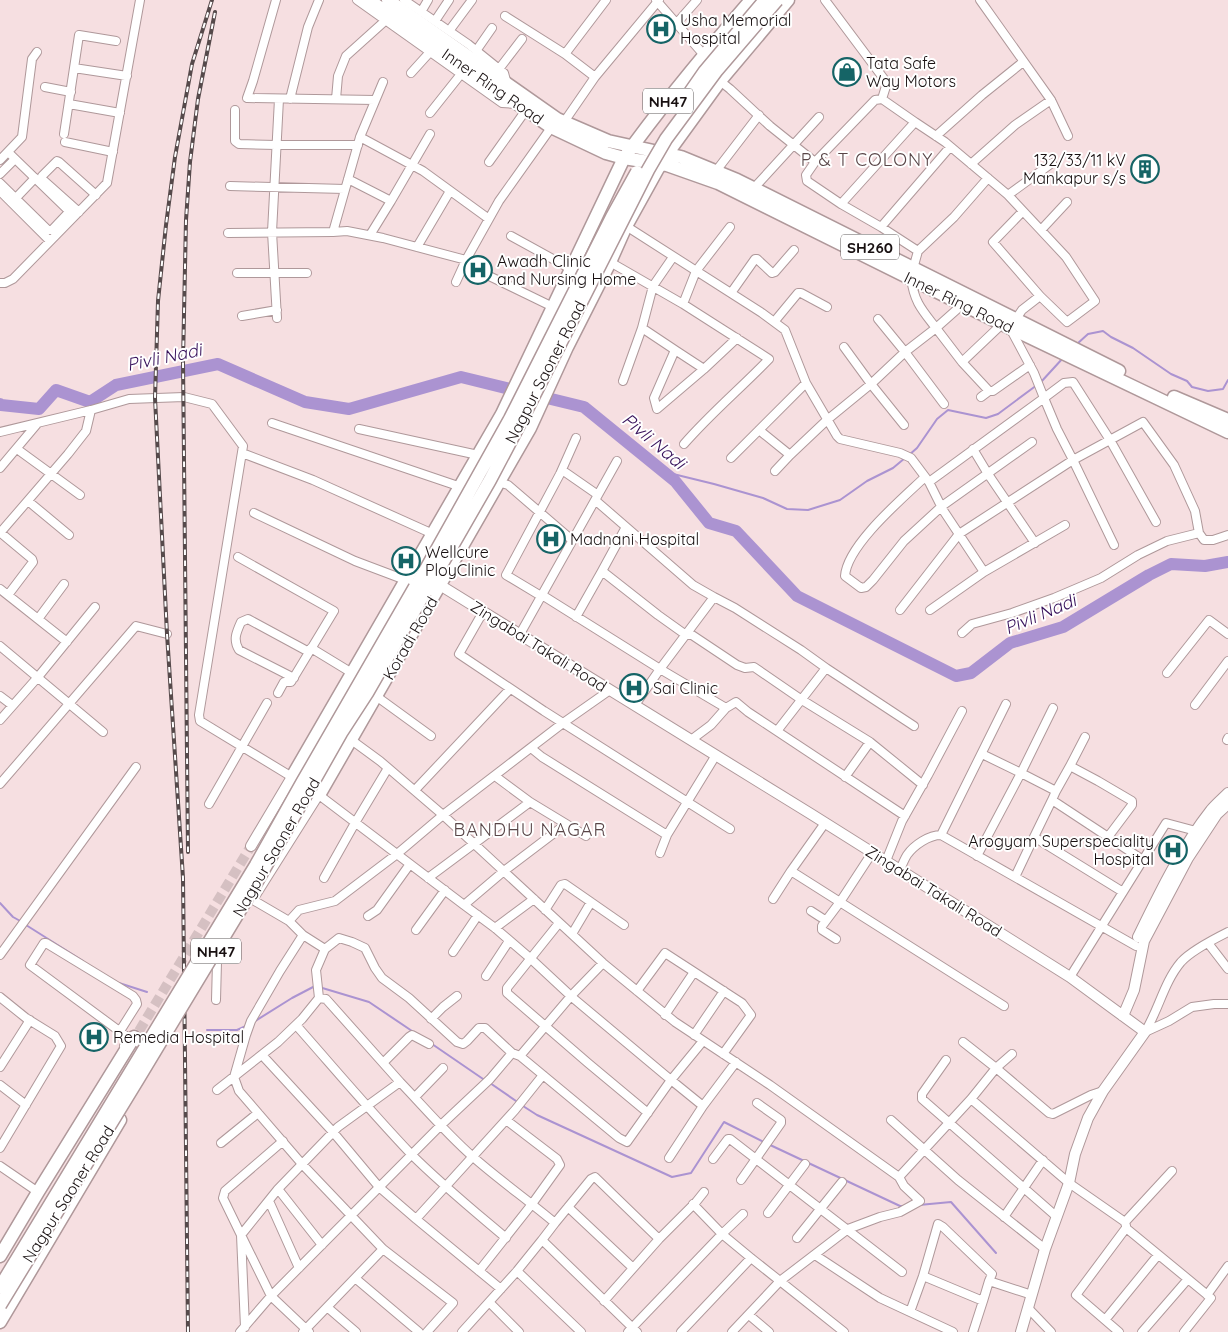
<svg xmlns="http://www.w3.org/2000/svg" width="1228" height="1332" viewBox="0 0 1228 1332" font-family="Quicksand,sans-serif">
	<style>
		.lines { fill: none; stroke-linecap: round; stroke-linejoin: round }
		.stream { stroke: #ab93d1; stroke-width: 2 }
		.river { stroke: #ab93d1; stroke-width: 12 }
		.tertiary-tunnel { stroke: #d5c0c2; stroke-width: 10; stroke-dasharray: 10 5; stroke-linecap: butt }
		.minor-casing { stroke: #af989a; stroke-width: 10 }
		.tertiary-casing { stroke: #af989a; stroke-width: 12 }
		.primary-casing { stroke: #af989a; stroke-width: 15 }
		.trunk-casing { stroke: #af989a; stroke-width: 15 }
		.minor { stroke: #fff; stroke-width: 8 }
		.tertiary { stroke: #fff; stroke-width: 10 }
		.primary { stroke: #fff; stroke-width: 12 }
		.trunk { stroke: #fff; stroke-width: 12 }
		.rail-casing { stroke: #564a4b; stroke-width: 4 }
		.rail { stroke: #fff; stroke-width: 2; stroke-dasharray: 5.5; stroke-linecap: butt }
		.trunk-bridge-casing { stroke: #af989a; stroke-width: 15; stroke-linecap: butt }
		.trunk-bridge { stroke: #fff; stroke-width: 12 }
		.labels { text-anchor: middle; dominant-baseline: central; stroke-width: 4; stroke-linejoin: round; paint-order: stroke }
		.shield { fill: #fff; stroke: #5d5858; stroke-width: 1 }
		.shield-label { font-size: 15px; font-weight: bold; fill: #181011 }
		.poi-label { font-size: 16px; fill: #181011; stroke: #fff; text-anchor: start }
		.street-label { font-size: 16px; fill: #181011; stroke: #fff }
		.neighbourhood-label { font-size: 18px; letter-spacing: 1px; fill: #594648; stroke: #fff }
		.water-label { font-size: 18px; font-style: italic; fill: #37115b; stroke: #fff }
	</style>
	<rect width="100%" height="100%" fill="#f6dfe1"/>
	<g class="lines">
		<path class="stream" d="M1077,344L1088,334L1103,331L1111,337L1133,348L1171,374L1187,381L1192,387L1208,391L1223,389L1228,380
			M1041,382L1063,358
			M909,455L917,448L937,419L948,410L986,418L998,414L1037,385
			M665,472L714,484L763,498L787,509L808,510L840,500L867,481L893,468L905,458
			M0,903L13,917L22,922
			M26,925L83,961
			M119,983L147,992
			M319,987L369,1002L415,1033
			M252,1023L292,998L315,986
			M207,1030H237L246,1026
			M432,1044L486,1081
			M490,1083L519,1103
			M523,1106L537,1115L672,1177L691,1173L724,1122L764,1142
			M768,1144L900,1206H905
			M919,1205L951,1202L996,1253"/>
		<path class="river" d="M0,404L1,405L39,409L56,390L90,402L116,385L218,364L305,402L349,409L461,377L584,407L675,481L709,523L736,531L797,596L956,676L971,673L1010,643L1063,627L1149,575L1171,564L1205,566L1228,562"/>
		<path class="tertiary-tunnel" d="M139,1031L251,846"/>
		<defs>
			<path id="minor" d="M276,0L253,81L247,98L375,100
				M357,0L502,103L516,104
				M404,0L468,44L504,73L507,84
				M656,0L704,55
				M825,0L887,83L882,99L915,122L841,204L881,227L918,251L913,269
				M980,0L1051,100L1068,136
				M421,12L428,0
				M505,16L565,54L595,77
				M435,21L449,0
				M676,24L697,0
				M449,31L472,0
				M476,51L492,28
				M565,54L606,0
				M74,68L127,76
				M499,69L522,39
				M411,73L430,52
				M720,81L730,89L770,126L815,162
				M45,87L71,92
				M290,99L308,27L319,0
				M336,99L338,76L346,56L386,20
				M69,104L120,113
				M235,110V141L239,144L276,145H358
				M430,113L461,74
				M564,122L595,77L659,0
				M915,122L945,142L1008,195L1066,257L1095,301L1067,322L1040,296L1022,310L1016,319
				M64,134L79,35L116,41
				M936,136L982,95L1023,62
				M360,137L423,171L489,219
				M65,142L113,152
				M8,152L73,215
				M0,160L22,137L32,59L37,52
				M489,162L526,110
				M971,164L1015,125L1051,100
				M716,171L759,115
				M0,174L15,159
				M348,179L391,201
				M0,183L48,230H52L69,212
				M230,186L345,189
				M754,188L819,117
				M0,191L50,241
				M1008,195L1052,163
				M14,200L35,178
				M841,204L807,181L806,175L815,162L875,100L882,99
				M1023,211L993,242L1040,296
				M79,212L42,179V176L57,161L59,162L96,195
				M626,226L762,313L785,330L806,383L837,436L840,439L900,453L911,458L929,482L943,510L984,572L1065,525
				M881,227L950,147
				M1041,230L1067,202
				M333,232L347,231L383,238L466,260
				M228,233L333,232L360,137L383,82
				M370,235L391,201L430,134
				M511,236L571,269
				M417,247L450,191
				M918,251L954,217L988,178
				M673,257L653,286L642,328L675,350L654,398L657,409L704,369L737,338
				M610,262L683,304L769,359C741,388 710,414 684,444
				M237,273H307
				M485,274L553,307
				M456,282L466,260L499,201L553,125
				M0,283H5L13,279L107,183L140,0
				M731,293L755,259H757L772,273L775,272L794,250
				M683,304L696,271L730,227
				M963,304L936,328L962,362L989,391
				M242,316L277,310
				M277,318L272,232L279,99
				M878,319L905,352L944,404
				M774,322L798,293H801L827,307
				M1010,328L1034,373L1044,398L1064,383L1073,382L1110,440L1156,522
				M844,347L871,384L904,425
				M675,350L704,369
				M962,362L1002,324
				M623,381L642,328
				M981,397L989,391H993L1030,365
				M272,423L461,487
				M359,429L478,455
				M759,430L790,455
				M0,432L91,410L129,399L184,397L212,404L243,446L199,715L200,721L292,777
				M17,449L80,495
				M973,449L988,474L1035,543
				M242,453L313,480L433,534
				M731,458L806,383
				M0,468L37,424
				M562,470L598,495
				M775,471L790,455L827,420L871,384L905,352L936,328C922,310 914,302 911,278
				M925,477C903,498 847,545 845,576L861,588L866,587L873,580L904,541L942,506L1032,442
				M498,482L508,485L572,540
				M929,482L1044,398L1057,429L1073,460L1114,545
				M595,500L693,585L714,597L735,608L801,650L826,668L777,731
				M28,501L69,535
				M254,513L355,561L408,581
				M626,527L602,571L658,615L686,635H692L737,665L745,668L754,667L802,700L870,742L923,785
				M0,533L68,454L86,431L91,410
				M1,533L32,559L33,562L8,595
				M238,557L334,611L291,682H284L278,693
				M0,589L67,642
				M542,595L660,669L726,708L736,702L748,712L905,816
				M541,596L506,575L560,474L576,438
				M900,610L959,534L1073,460L1143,422L1174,465L1195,511L1199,533L1204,540H1213L1228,535
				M930,610L984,572
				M483,612L459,654L544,711L730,829
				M576,617L602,571
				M38,619L64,584
				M962,633L972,624L1012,613L1054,598L1101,578L1138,555L1167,541L1199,533
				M520,634L617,461
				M0,646L103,732
				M311,648L352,673
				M826,668L914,726
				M1167,673L1209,620L1228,634
				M294,678L239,650C233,640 236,633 241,622L248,619L309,652
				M0,696L12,705
				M376,696L431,736
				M635,705L660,669L714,597
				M1195,705L1228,661
				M0,720L38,677L95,607
				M350,739L380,761L443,815L603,963L675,1022L770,1085L899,1177L971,1099L996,1068L1012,1054
				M691,740L711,725L726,708
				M1227,740L1228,738
				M531,748L542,757L667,835
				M982,754L1021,773L1053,708
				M1070,766L1085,737
				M495,776L530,802L586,836
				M845,777L870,742
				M0,784L136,626L167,634
				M415,790L510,689
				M1056,791L1070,766L1098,781L1132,801V805L1108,837
				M209,804L267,703
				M941,835L1006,704
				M1034,837L1052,800L1143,860
				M660,853L667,835L716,755
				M977,856L1021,773L1056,791L1052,800
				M886,861L902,821L928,775L962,711
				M900,870C902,865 904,860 907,855C914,845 929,835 941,835L1136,946
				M791,871L1004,1006
				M1015,877L1034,837L1123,892
				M324,878L355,823L388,768
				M428,878L530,802
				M256,895L319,795L464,905L504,871L566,824
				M773,899L791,871L825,823
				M464,905L495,928L530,958L573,998L671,1080L703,1041
				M545,910L561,885L565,884L624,925
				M811,911L825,920
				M368,916L377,910L410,864
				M289,921L299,910L335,901L397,854L443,815L563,723L610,690
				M559,923L507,988V993L588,1063L648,1113
				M495,928L534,899
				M416,930L445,890
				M1228,932C1216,938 1190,952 1181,962C1164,982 1159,1009 1145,1032L1169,1021L1192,1007L1214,1004H1228
				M572,934L591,902
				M303,935L280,971L251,1021L246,1035L234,1077L239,1091L302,1164L383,1249L453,1303L427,1332
				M836,939L822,930V926L840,902L872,853
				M1208,943L1228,969
				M325,949L339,938L352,942L365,948L375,968L382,978L409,998L457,1042L463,1044L467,1041L479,1028H485L512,1053L520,1056L619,1138L627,1142L671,1080L703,1106
				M453,952L478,915
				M0,955L136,767
				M486,976L509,941
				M1070,977L1166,823L1196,831
				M637,991L665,953L742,1003L751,1015L723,1054
				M0,997L26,1018L55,1036L61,1046L0,1148
				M319,998L326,999L400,1082
				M216,1000L217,962L227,943
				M665,1015L694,972
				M431,1019L443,1007L457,996
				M296,1025C334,1068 371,1112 411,1154C441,1184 473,1210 506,1238
				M120,1031L137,1004L136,1000L133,996L46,943H44L30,965L126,1036L128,1039L124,1046
				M694,1035L724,991
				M963,1042L996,1068L1049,1113L1053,1114L1091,1095L1103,1091
				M262,1055L333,1132L379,1187L416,1219L501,1289
				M520,1056L571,996L603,963
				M946,1060L922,1094V1099L1057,1217
				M383,1063L409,1037L412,1035L429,1044
				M0,1067L30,1020
				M0,1085L26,1105
				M217,1090L278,1042L302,1019L319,998L316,970L325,949L303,935L289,921L253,900
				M415,1097L443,1068
				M971,1099L1069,1183L1125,1222
				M891,1120L958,1180L1045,1249
				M221,1143L258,1113
				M669,1158L703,1106L736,1062
				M713,1159L728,1139H730L902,1272
				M0,1166L38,1192
				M741,1180L781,1123V1120L757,1103
				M278,1189L322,1245
				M269,1201L299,1268
				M693,1204L722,1234L751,1258L844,1332
				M568,1207L633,1268
				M768,1213L805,1164
				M1004,1217L1043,1160
				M416,1219L515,1110L543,1075
				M555,1223L591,1179L595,1177L659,1239
				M1126,1226L1125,1222L1172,1171
				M797,1238L842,1182
				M815,1255L880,1298L953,1332
				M479,1271L532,1204L560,1165L557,1159L506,1120
				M517,1271L581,1332
				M923,1276L983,1301L989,1281L1032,1295
				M355,1278L419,1332
				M1207,1295L1228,1266
				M604,1301L659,1239L696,1202L704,1192
				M489,1302L519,1332
				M327,1307L356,1332
				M1028,1308L1051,1332
				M910,1312L923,1276L938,1224L943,1227L992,1274L989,1281
				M749,1315L769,1332
				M1105,1320L1158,1255
				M245,1327L241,1235L223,1198L225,1191L283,1141
				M240,1332L271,1296L440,1126L490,1079L512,1053
				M303,1332L383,1249
				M309,1332L271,1296L241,1235L278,1189L338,1127L400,1082C424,1107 446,1133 472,1156C499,1180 528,1200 555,1223L542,1240L637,1332
				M462,1332L517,1271L542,1240
				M628,1332L722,1234L743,1214
				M681,1332L751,1258
				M732,1332L780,1281L848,1229L880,1217L900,1212L920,1201L904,1186L899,1177
				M973,1332L983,1301
				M1119,1332L1076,1295L1126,1228L1211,1298L1184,1332
				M1142,1332L1188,1279"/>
			<path id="tertiary" d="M435,582L811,814L1070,977L1145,1032L1103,1091L1088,1118L1075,1154L1069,1183L1045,1249L1021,1332
				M251,846L292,777
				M1138,937C1159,894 1181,848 1211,810C1216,804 1222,799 1228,793
				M1123,1016L1134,990L1144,941L1188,858L1217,814L1228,804"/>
			<path id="primary" d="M751,0C707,51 663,103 624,158L502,414L292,777L319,795L530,428L567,347L610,262L626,226L657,170L667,154L720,81L788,0
				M0,1256L38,1192L134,1037L154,1052
				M0,1322L120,1120"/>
			<path id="trunk" d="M369,0L551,127L606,153L624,158L667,165L718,183L1002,324L1228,432
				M388,0L557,119L608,141L681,157L737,180L1119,371
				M1174,397L1228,420
				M415,587L425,571
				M425,592L436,574"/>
		</defs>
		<use href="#minor" class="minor-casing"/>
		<use href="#tertiary" class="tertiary-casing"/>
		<use href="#primary" class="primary-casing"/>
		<use href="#trunk" class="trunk-casing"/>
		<use href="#minor" class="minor"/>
		<use href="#tertiary" class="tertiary"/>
		<use href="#primary" class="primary"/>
		<use href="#trunk" class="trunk"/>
		<defs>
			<path id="rail" d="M188,852L183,361L186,220L190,162L198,99L215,12
				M188,1332L183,878L167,634L155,398L158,301L166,225L175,157L192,64L212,0"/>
		</defs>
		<use href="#rail" class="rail-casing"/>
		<use href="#rail" class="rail"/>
		<defs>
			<path id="trunk-bridge" d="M680,107L705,71L765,0
				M425,571L510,419L612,217L637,172
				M436,574L490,480L520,423L648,170L666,139L717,70L777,0
				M0,1287L256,865L302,783L415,587
				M0,1305L138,1079L252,890L341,733L367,693L425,592"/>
		</defs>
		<use href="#trunk-bridge" class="trunk-bridge-casing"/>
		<use href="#trunk-bridge" class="trunk-bridge"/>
	</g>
	<defs>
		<symbol id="hospital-ring" viewBox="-11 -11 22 22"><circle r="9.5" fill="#fff" stroke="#156466" stroke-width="1.5"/><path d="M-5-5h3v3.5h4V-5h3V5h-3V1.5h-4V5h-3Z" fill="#156466"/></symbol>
		<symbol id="shop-ring" viewBox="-11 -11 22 22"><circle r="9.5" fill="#fff" stroke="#156466" stroke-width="1.5"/><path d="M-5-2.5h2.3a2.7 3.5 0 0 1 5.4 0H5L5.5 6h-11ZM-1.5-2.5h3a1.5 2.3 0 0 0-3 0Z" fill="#156466"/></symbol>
		<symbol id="building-ring" viewBox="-11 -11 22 22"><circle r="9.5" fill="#fff" stroke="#156466" stroke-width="1.5"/><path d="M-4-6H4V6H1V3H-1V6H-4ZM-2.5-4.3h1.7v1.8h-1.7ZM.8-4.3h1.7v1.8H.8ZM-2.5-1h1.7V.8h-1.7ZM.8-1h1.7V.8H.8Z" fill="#156466"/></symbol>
	</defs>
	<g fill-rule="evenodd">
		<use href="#hospital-ring" x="645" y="13" width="32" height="32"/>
		<use href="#shop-ring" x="831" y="56" width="32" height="32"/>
		<use href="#building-ring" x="1129" y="153" width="32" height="32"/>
		<use href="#hospital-ring" x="462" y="254" width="32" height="32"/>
		<use href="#hospital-ring" x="535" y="523" width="32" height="32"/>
		<use href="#hospital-ring" x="390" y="545" width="32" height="32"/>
		<use href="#hospital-ring" x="618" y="672" width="32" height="32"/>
		<use href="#hospital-ring" x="1157" y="834" width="32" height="32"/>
		<use href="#hospital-ring" x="78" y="1021" width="32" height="32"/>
	</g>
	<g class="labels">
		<g class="shield">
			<rect x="643" y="88.5" width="50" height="25" rx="4"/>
			<rect x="841" y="234.5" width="58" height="25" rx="4"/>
			<rect x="191" y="938.5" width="50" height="25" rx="4"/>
		</g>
		<g class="shield-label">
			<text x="668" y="101">NH47</text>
			<text x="870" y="247">SH260</text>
			<text x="216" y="951">NH47</text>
		</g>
		<g class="poi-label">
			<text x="680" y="20">Usha Memorial<tspan x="680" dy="18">Hospital</tspan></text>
			<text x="866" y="63">Tata Safe<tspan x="866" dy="18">Way Motors</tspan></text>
			<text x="1126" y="160" text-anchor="end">132/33/11 kV<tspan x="1126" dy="18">Mankapur s/s</tspan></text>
			<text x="497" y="261">Awadh Clinic<tspan x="497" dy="18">and Nursing Home</tspan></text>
			<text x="570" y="539">Madnani Hospital</text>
			<text x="425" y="552">Wellcure<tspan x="425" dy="18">PloyClinic</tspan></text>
			<text x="653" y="688">Sai Clinic</text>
			<text x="1154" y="841" text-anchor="end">Arogyam Superspeciality<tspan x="1154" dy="18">Hospital</tspan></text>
			<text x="113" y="1037">Remedia Hospital</text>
		</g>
		<g class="street-label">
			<text transform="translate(493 86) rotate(35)">Inner Ring Road</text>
			<text transform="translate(959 302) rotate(26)">Inner Ring Road</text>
			<text transform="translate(545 372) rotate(-63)">Nagpur Saoner Road</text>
			<text transform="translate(410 638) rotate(-60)">Koradi Road</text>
			<text transform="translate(539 646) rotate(32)">Zingabai Takali Road</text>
			<text transform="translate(276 847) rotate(-60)">Nagpur Saoner Road</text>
			<text transform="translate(934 891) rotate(32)">Zingabai Takali Road</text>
			<text transform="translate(68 1194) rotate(-58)">Nagpur Saoner Road</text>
		</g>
		<g class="neighbourhood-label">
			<text x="867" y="159">P &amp; T COLONY</text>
			<text x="530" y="829">BANDHU NAGAR</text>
		</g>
		<g class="water-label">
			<text transform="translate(164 357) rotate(-12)">Pivli Nadi</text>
			<text transform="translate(654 441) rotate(40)">Pivli Nadi</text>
			<text transform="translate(1040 614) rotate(-23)">Pivli Nadi</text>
		</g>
	</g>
</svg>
